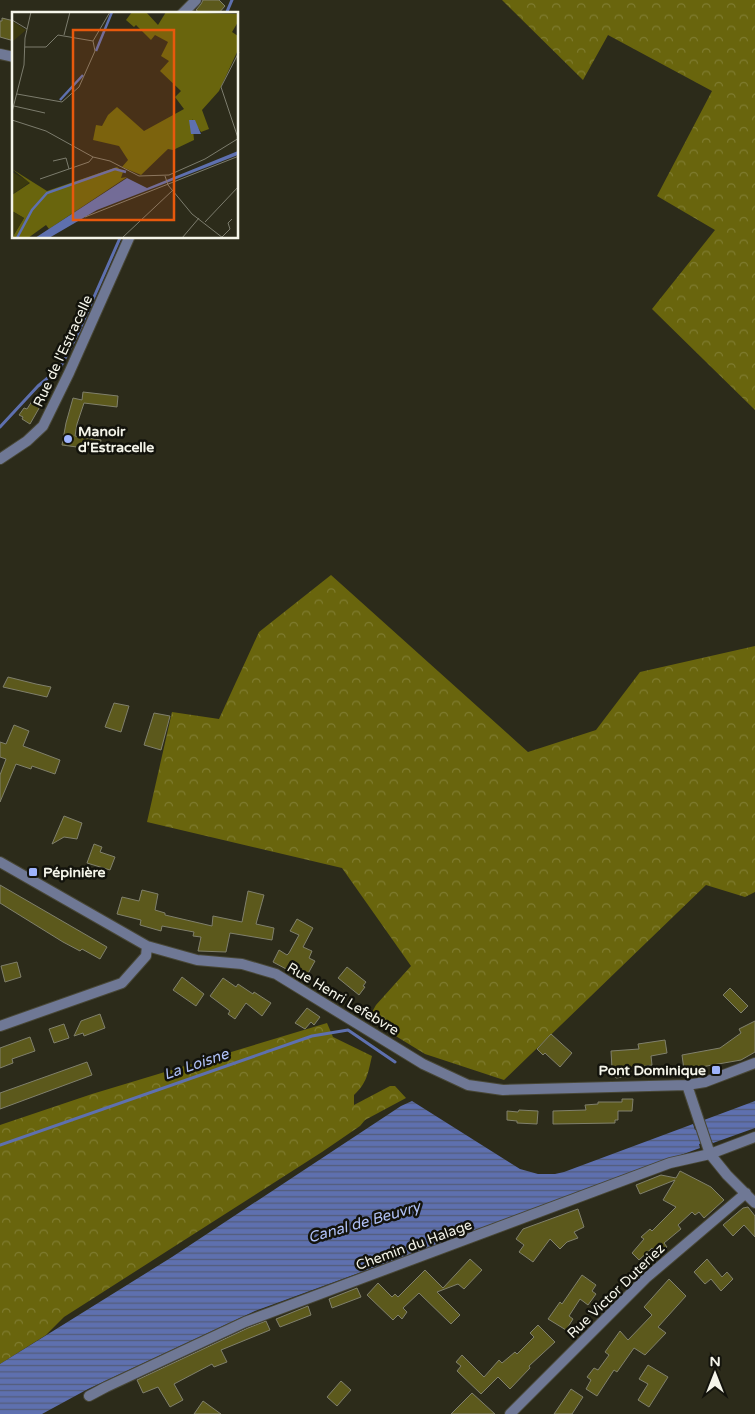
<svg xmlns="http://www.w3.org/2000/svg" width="755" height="1414" viewBox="0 0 755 1414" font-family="'Varela Round',sans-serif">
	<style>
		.forest { fill: url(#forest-crowns) }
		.water { fill: url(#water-rules) }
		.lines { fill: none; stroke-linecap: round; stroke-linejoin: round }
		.stream { stroke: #5e70af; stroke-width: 3 }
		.building { fill: #5c591c; stroke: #80806c }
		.street-casing { stroke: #484737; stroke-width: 12 }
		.street { stroke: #6f7895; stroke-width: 10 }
		.poi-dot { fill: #9eb4fd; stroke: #13130c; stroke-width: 2 }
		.labels { text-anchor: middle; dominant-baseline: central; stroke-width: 5; stroke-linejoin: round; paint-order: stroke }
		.street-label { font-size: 14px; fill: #f5f5ea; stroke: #13130c }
		.poi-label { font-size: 14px; font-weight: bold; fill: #f5f5ea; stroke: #13130c; text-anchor: start }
		.water-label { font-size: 15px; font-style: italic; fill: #b0c1f7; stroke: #13130c }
		.inset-river { fill: none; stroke: #5e70af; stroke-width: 2.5 }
		.inset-road { fill: none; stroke: #7c7c6d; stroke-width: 1 }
		.view { fill: #e8590c; fill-opacity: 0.15; stroke: #e8590c; stroke-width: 2.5 }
		.inset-edge { fill: none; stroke: #f5f5ea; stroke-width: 2.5 }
	</style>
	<defs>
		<pattern id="forest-crowns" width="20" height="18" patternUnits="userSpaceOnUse" patternTransform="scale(1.25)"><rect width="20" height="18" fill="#69650d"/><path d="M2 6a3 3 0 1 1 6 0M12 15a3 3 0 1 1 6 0" fill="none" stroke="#7f7c30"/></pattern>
		<pattern id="water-rules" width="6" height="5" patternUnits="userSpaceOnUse" patternTransform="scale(1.25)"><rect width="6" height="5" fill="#5e70af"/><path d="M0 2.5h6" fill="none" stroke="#545d7a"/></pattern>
	</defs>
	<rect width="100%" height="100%" fill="#2c2b1a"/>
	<path class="forest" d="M502,0H755V410L652,309L715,230L657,196L712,91L608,35L583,80Z
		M331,575L528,752L596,730L640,672L755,646V892L745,897L706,885L504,1080L425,1054L368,1019L376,1005L411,966L342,868L147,822L172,712L219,719L259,632Z
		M327,1023L333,1037L372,1056C368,1073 367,1083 354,1095V1105L390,1086H395L406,1098L365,1120L360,1126L322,1152L64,1317L46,1335L0,1364V1125L92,1094Z"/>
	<path class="water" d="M412,1101L520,1169L538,1174H555L564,1172L693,1124L695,1130L706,1126L704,1120L755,1101V1128L713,1143L711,1141L699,1144L700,1148L255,1311L88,1389L42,1414H0V1364L172,1257L401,1106Z"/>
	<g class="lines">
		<path class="stream" d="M226,14L232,0
			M0,427L38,386L60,368L79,331L120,238
			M0,1145L312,1036L348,1030L395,1062"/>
	</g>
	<path class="building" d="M203,0H219L225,6L218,14H202L196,10L201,4Z
		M2,18L14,21V41L0,37V21H2Z
		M83,392L118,396L117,407L84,403L77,424L75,436L101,440L99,450L62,445L66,423L73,398L82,400Z
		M34,398L42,403L30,424L22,419L23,417L19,415L24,408L27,409Z
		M8,677L36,684L51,687L47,697L3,687Z
		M114,703L129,706L121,732L105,727Z
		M154,713L170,716L161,750L144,745Z
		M14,725L29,731L23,746L60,760L55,774L32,766L31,769L16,764L0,802V775L6,759L0,757V742L6,744Z
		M64,816L82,823L77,839L64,837L52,844Z
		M94,844L102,847L100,852L115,857L110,870L87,863Z
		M0,885L107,947L100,959L82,949L80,951L63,942L0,903Z
		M142,890L158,894L155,910L165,913V915L212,926L213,916L242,922L248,891L264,895L256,924L274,928L272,940L230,933L226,952L198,951L201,937L193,936L194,932L162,926L161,931L140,925L141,920L117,914L122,897L139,901Z
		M297,919L313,928L303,947L312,951L309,958L315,961L305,979L273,962L279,950L287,955L289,953L299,935L290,931Z
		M17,962L21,977L5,982L1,966Z
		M347,967L366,982L363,986L365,987L359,995L338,978Z
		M182,977L204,994L196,1006L173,990Z
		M223,978L236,987L238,984L253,994L254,992L271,1003L262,1016L246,1003L235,1019L228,1014L230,1011L210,996Z
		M730,988L748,1006L741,1013L723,995Z
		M307,1008L320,1017L314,1025L311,1022L305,1029L295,1023Z
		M100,1014L105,1028L84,1036L83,1033L74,1036L81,1021Z
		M755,1021V1052L741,1060L684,1070L682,1055L720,1048L741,1033L739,1029Z
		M64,1024L69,1038L54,1043L49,1029Z
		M551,1034L572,1053L560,1067L545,1053L543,1055L537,1049Z
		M30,1037L35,1051L12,1059L13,1063L0,1068V1048Z
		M665,1040L667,1053L651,1056L652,1065L629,1069L630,1076L616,1078L615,1071L612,1068L611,1051L639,1049L638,1044Z
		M87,1062L92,1075L0,1109V1093Z
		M622,1099H633L632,1111H618V1120H615V1123L553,1124V1111L586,1110L585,1105L598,1104V1102H622Z
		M519,1110L538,1111L537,1124L517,1123V1121L507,1120V1111L518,1112Z
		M680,1171L711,1187L724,1200L704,1218L699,1212L695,1215L692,1212L678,1225L681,1229L664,1243L667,1247L658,1255L652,1248L639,1260L632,1253L644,1239L641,1237L650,1229L652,1231L676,1207L663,1200L675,1180L640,1194L636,1185L661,1175L676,1178Z
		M748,1207L755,1216V1237L744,1225L733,1236L723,1225L743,1208Z
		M578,1209L584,1227L574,1232L578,1238L567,1242L560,1249L550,1239L533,1262L519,1252L524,1245L516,1239L523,1229Z
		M470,1259L482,1270L464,1289L458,1284L437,1292L460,1315L451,1324L419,1293L403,1308L407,1312L402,1319L398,1315L393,1320L367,1295L378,1283L392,1297L395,1294L398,1297L425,1270L443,1288Z
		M707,1259L722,1277L727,1272L733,1279L721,1291L711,1279L705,1284L694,1272Z
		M582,1275L596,1285L592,1291L596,1294L588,1305L580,1299L569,1316L573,1319L566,1330L548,1319L560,1302L562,1304Z
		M669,1279L686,1296L658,1327L666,1333L645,1355L634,1348L617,1372L614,1370L597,1396L586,1389L591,1380L587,1377L594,1368L598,1370L609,1355L605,1352L620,1331L628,1340L652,1315L644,1307Z
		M357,1288L361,1297L332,1308L329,1299Z
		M308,1306L311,1315L280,1327L276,1319Z
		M266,1321L270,1330L221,1350L227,1362L214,1367L212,1364L174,1384L183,1400L170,1407L158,1387L143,1393L137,1380L248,1328Z
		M538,1325L555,1342L529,1366L530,1368L510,1389L498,1377L481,1394L457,1371L461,1366L456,1362L462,1355L484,1377L499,1360L502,1363L515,1352L517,1354L534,1337L530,1333Z
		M648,1365L668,1377L649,1407L638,1400L648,1384L639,1379Z
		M341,1381L351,1390L337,1406L327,1397Z
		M571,1389L583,1397L572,1414H554Z
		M472,1393L495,1414H451Z
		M203,1401L221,1414H194Z"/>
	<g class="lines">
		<defs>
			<path id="street" d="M182,14L196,0
				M0,54L14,57
				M0,459L27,441L43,426L69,373L129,238
				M0,862L147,946L197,960L242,964L276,974L423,1064L468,1085L503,1090L687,1085L705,1082L755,1063
				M0,1026L122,983L146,956L147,946
				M687,1085L710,1154L727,1175L755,1203
				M89,1396L106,1387L245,1322L670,1163L710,1154L755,1137
				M510,1414L646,1278L746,1193"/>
		</defs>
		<use href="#street" class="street-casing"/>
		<use href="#street" class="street"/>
	</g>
	<g class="poi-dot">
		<circle cx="68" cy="439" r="5"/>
		<rect x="28" y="867" width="10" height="10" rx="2.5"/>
		<rect x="711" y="1065" width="10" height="10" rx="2.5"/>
	</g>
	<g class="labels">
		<g class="street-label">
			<text transform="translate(63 351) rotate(-65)">Rue de l'Estracelle</text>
			<text transform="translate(343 999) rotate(31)">Rue Henri Lefebvre</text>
			<text transform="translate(414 1245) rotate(-20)">Chemin du Halage</text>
			<text transform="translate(616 1291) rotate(-44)">Rue Victor Duteriez</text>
		</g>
		<g class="poi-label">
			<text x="78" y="431">Manoir<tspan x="78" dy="16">d'Estracelle</tspan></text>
			<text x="43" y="872">Pépinière</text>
			<text x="706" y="1070" text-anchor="end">Pont Dominique</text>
		</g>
		<g class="water-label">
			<text transform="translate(196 1064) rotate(-19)">La Loisne</text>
			<text transform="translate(364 1222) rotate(-16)">Canal de Beuvry</text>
		</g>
	</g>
	<g transform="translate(12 12)">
		<rect width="226" height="226" fill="#2c2b1a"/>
		<path d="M0,9L14,18L0,30ZM0,160L18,170L0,183Z" fill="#3b390e"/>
		<path d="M120,0H134L146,13L154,0L226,2V10L220,20L226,24V38L207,79L190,98L197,117L189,120L180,107L182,128L161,138L156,137L129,163L110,155L116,148L107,134L81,128L84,113L90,114L96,103L105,95L132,119L172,97L163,85L169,79L148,59L157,49L149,44L156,30L143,23L139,28L124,13L122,15L114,8ZM105,155L111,160L109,166L115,165L37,217L34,213L16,226H0L12,206L0,199V183L18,171L0,157L35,179Z" fill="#69650d"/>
		<path d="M0,199L12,206L0,226Z" fill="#3b390e"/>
		<path d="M177,108H183L189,122H179ZM226,139V143L85,198L37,226H23L115,166L135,176Z" fill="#5e70af"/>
		<path class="inset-river" d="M84,39L100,0M48,88L71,63M5,226L20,198L35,181L103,157L114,160"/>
		<path class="inset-road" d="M0,8L15,17M52,23L58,0M81,29L98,0M13,35H34L46,23L81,29M5,82L50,90L67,75L83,39L81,29M2,94L33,101M0,100L12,53L13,26L19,0M0,108L34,119L81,145L98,149L127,164L157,163L193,147L227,126M226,126L209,75L227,40M41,149L54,146L57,157M153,164L156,173L180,202L211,226M28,167L77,150L81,145M73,205L227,144M193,210L227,174M210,225L218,217L216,211L220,207M110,226L161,178M170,226L187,206"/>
		<path class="view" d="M61,18H162V208H61Z"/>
		<rect width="226" height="226" class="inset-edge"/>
	</g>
	<g transform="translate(715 1374)" stroke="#13130c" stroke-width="4" paint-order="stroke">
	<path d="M0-4L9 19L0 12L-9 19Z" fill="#f5f5ea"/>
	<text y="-8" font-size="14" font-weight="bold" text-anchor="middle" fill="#f5f5ea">N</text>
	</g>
</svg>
